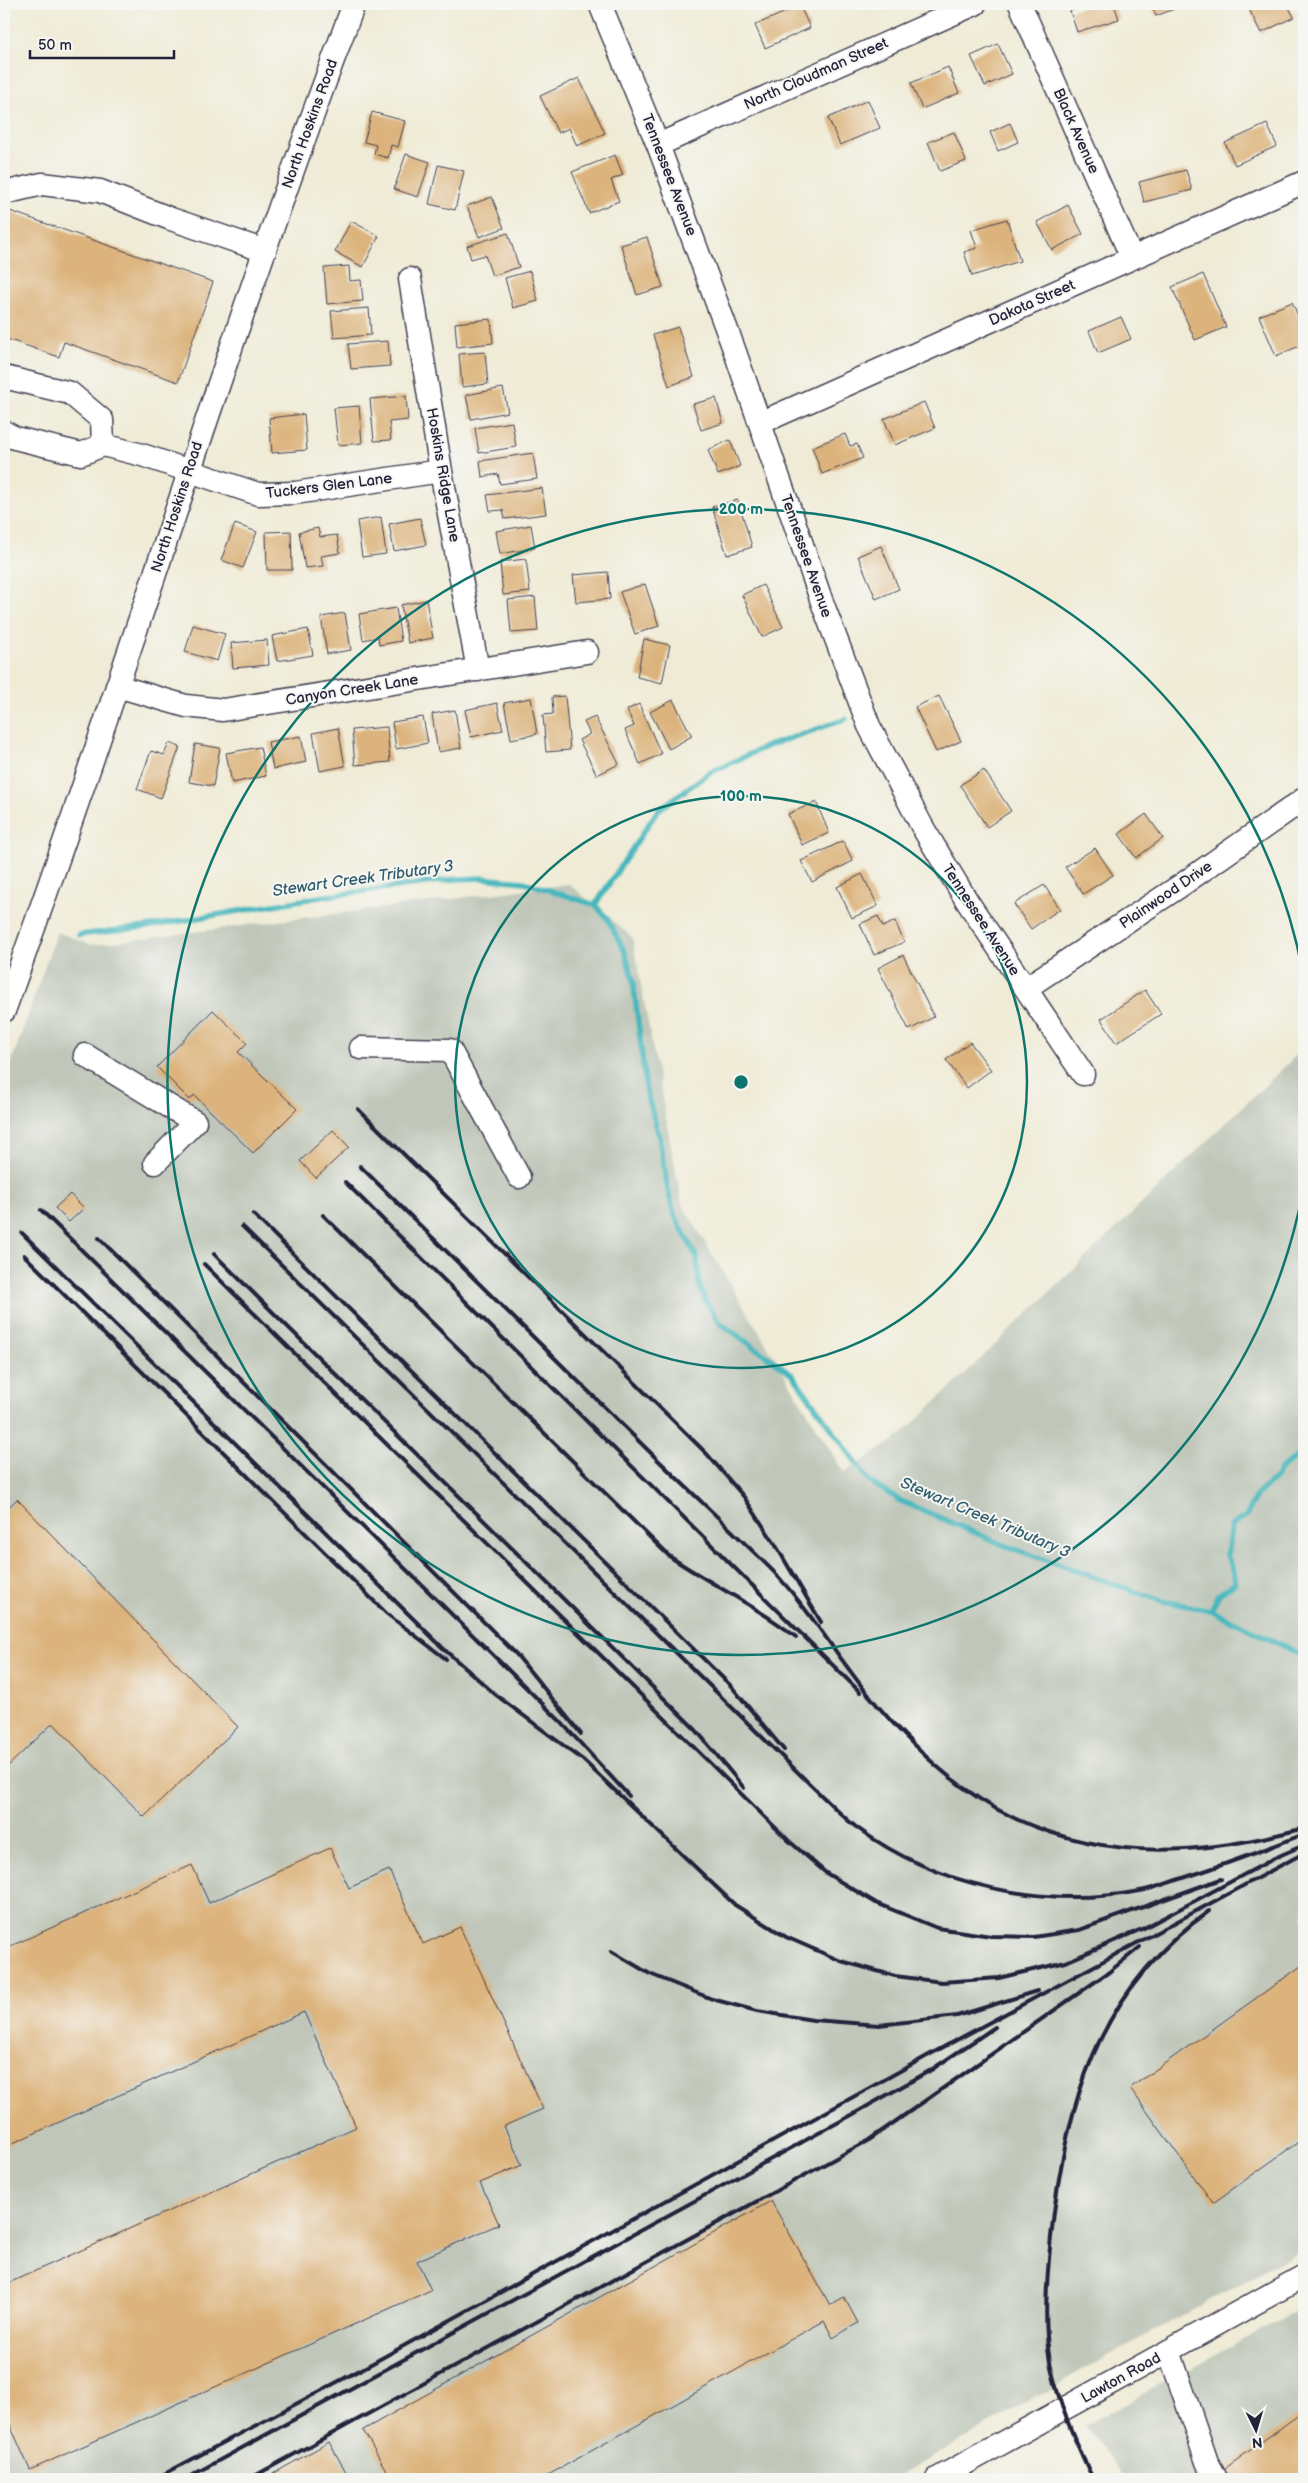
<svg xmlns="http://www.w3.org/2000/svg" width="1308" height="2483" viewBox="0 0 1308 2483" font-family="'Balsamiq Sans',sans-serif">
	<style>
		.industrial { fill: #c0c7ba }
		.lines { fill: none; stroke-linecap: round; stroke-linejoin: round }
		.stream { stroke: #47b7bd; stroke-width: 5.5 }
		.building { fill: #dcb37c }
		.minor-casing { stroke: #414052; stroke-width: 25 }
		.minor { stroke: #fff; stroke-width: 22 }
		.rail { stroke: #22223b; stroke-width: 4 }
		.ring { fill: none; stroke: #0f766e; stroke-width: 2.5 }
		.labels { text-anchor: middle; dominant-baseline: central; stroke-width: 4; stroke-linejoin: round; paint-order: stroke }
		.street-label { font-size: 15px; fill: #22223b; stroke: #f6f6f2 }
		.water-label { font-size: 16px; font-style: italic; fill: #315e6f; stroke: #f6f6f2 }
		.centre { fill: #0f766e; stroke: #f6f6f2; stroke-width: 2.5 }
		.ring-label { font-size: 15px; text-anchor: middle; font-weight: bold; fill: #0f766e; stroke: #f6f6f2; stroke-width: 4; stroke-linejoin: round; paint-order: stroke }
	</style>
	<rect width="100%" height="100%" fill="#f6f6f2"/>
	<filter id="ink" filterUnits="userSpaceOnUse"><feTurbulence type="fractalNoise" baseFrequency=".02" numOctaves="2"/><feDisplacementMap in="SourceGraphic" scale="10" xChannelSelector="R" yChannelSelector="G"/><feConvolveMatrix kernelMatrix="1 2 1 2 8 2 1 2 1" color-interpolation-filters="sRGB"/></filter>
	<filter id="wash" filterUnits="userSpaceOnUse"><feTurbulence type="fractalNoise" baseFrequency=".0096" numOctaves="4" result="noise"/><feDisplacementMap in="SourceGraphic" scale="20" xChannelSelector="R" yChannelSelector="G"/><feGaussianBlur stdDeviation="1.12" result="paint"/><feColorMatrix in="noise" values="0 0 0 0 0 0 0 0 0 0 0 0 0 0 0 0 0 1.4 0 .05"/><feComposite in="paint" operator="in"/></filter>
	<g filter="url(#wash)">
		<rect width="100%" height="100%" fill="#efebd6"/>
		<path class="industrial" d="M569,884L632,937L682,1204L844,1473L899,1437L1304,1048V2249L1117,2351L894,2479H4V1083L57,932L92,945Z
			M1304,2307V2479H1125L1085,2425Z"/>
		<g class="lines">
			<path class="stream" d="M595,905L658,810L709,773L765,747L846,719
				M79,935L146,927L320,897L456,879L482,878L524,882L595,905L607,918L625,952L633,979L646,1089L659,1137L668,1190L674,1214L697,1258L699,1284L705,1300L720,1323L792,1374L870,1482L901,1501L1006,1546L1162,1601L1211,1610L1304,1656
				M1211,1610L1219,1594L1235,1583L1234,1572L1227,1555L1231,1526L1247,1515L1256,1496L1277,1476L1279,1471L1304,1450"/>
		</g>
		<g id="blocks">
			<path class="building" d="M1092,4H1114L1119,19L1077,32L1070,11Z
				M1151,4H1178L1179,7L1156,16Z
				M1265,4H1287L1294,17L1261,33L1250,11Z
				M800,6L810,28L765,48L755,25Z
				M998,44L1012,74L985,86L971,56Z
				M948,67L959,93L922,109L911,83Z
				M579,78L605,133L577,146L569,128L558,133L540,96Z
				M868,100L880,128L840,145L828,118Z
				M372,112L405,121L398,147L391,145L388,158L374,154L376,145L364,142Z
				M1010,123L1018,142L998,151L990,132Z
				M1267,124L1277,146L1235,165L1225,143Z
				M954,132L966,161L940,171L928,142Z
				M406,154L430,162L418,197L394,189Z
				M615,155L623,175L611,180L619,201L589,213L572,172Z
				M438,165L464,171L455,210L429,204Z
				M1186,170L1192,190L1144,202L1139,182Z
				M492,197L504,228L479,237L467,206Z
				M1068,205L1083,234L1052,250L1037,222Z
				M7,210L213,282L178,382L64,342L59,357L4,338V220Z
				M1007,219L1020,261L972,276L964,252L977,248L971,230Z
				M351,221L379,236L363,267L335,252Z
				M508,233L519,267L492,276L485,255L471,259L467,246Z
				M647,237L663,287L637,295L621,245Z
				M349,266L350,281L361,280L363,301L327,304L324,268Z
				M530,271L538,301L513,308L505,278Z
				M1203,274L1226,327L1195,340L1172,287Z
				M1292,302L1304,329V344L1276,356L1259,316Z
				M369,308L371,335L334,338L331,311Z
				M1121,317L1131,339L1098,353L1089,331Z
				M491,319L493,343L457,347L455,323Z
				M678,327L694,377L669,386L653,335Z
				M388,341L390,366L351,369L348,344Z
				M485,352L488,384L462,387L459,354Z
				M503,388L508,412L471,419L466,395Z
				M406,396L408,420L389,422L391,440L374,441L370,399Z
				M716,398L723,423L701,430L693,404Z
				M924,402L935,428L895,445L884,419Z
				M359,406L362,443L338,445L334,408Z
				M304,414L307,450L272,453L269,418Z
				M512,422L516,447L479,453L475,428Z
				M845,434L850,446L857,444L863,458L822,474L812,447Z
				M730,440L740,466L718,475L708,450Z
				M533,453L537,479L500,484L498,474L482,477L480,461Z
				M542,488L546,514L505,519L503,510L490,511L487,495Z
				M738,500L752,547L727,555L712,507Z
				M381,517L386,554L362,557L357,521Z
				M420,518L426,545L394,551L389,524Z
				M235,524L257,532L243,568L221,560Z
				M531,525L535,548L500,554L496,531Z
				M318,528L320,537L337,535L340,553L321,556L323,566L305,568L299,532Z
				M291,531L292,570H267L266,532Z
				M881,546L899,589L876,599L858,556Z
				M526,559L530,592L503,595L500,562Z
				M608,572L610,599L576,602L573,575Z
				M645,584L659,626L635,634L620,592Z
				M763,585L783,627L762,637L742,595Z
				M535,597L538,631L511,633L508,600Z
				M426,600L433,638L408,643L401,605Z
				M396,608L401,641L379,645L378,637L363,640L359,614Z
				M345,613L351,650L327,654L321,617Z
				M193,625L225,634L217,661L185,652Z
				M308,629L313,655L277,661L272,636Z
				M644,639L670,645L662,683L637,677Z
				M267,640L269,665L233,668L231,643Z
				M565,696L570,750L546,752L543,715L553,714L552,697Z
				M939,696L961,741L936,752L915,707Z
				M531,698L537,734L511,739L504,703Z
				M673,700L692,736L669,749L650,712Z
				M497,703L503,730L471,737L465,710Z
				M639,704L661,754L640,764L625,730L634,726L627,710Z
				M455,710L461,748L438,752L432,714Z
				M423,717L428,743L396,749L392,722Z
				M595,717L619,764L597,775L579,740L590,734L584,722Z
				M387,727L390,762L355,765L352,730Z
				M338,728L345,766L320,771L313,733Z
				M301,736L306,762L273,769L268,742Z
				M169,743L180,747L161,798L137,789L151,751L164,755Z
				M195,744L220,748L213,786L189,782Z
				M260,747L266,776L232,783L226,753Z
				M984,770L1011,811L987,827L960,785Z
				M816,802L829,833L802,845L788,814Z
				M1146,814L1163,838L1136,858L1119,834Z
				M843,841L853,861L812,882L801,861Z
				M1095,848L1113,875L1083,894L1065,867Z
				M862,874L878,906L852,918L837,887Z
				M1044,885L1060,909L1031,929L1014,904Z
				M878,916L883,927L895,921L904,942L874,955L860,924Z
				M903,955L934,1017L909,1030L878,968Z
				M1145,990L1161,1014L1116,1043L1101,1019Z
				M213,1010L247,1043L238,1052L297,1109L253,1153L194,1095L190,1100L157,1067Z
				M970,1042L991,1070L967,1088L946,1060Z
				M333,1130L349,1147L316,1178L300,1161Z
				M70,1194L84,1208L69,1222L55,1208Z
				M17,1499L238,1727L144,1817L53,1723L4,1770V1512Z
				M330,1848L349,1888L389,1870L423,1944L460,1927L543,2109L504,2126L522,2165L480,2183L499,2224L417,2261L431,2290L30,2470L4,2411V2285L356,2127L304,2012L4,2147V1949L192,1865L209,1903Z
				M1304,1964V2138L1213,2203L1130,2088Z
				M771,2201L830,2305L844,2297L858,2323L833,2338L824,2321L541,2479H391L363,2430Z
				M1304,2411V2479H1230L1223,2470Z
				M329,2442L350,2479H264Z"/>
		</g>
	</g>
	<g filter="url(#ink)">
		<use href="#blocks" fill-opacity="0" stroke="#414052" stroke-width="1"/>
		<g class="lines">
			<defs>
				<path id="minor" d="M600,4L658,145L734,349L822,602L869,726L923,828L967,901L1083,1074
					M1020,4L1132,258
					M658,145L975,4
					M4,193L42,184L100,191L171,219L265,251
					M410,279L441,471L478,670
					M4,377L70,393L102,420L103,445
					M760,423L1304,182
					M4,432L15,438L81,454L103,445L142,455L258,494L295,493L441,471
					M117,686L186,706L223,710L587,652
					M1026,988L1180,886L1304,799
					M4,1011C126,677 228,336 354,4
					M361,1048L450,1050L519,1177
					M85,1055L195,1122L155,1163
					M1169,2351L1207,2462L1217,2479
					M937,2479L1304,2276"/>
			</defs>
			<use href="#minor" class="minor-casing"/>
			<use href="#minor" class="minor"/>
			<path class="rail" d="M358,1109L707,1454L744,1497L775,1544L821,1622
				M360,1166C460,1264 559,1362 658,1460C696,1497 735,1533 773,1571C808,1608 835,1653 867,1693C907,1742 957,1792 1016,1819C1111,1862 1206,1855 1304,1828
				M345,1182L860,1692
				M41,1210L560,1721L629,1796
				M253,1214L732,1687L784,1750
				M323,1215L669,1556C710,1584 757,1606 796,1637
				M242,1226L822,1796C833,1806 844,1818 856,1827C936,1886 1042,1909 1140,1891C1154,1889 1169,1882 1183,1878C1224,1865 1264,1850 1304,1834
				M22,1233L447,1652L496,1695L583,1760L735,1905L786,1937L841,1961L895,1976L942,1982L999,1978L1066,1962L1144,1928L1277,1857
				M99,1238L516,1654L581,1734
				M214,1254L696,1730L744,1788
				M24,1255L387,1614L446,1659
				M204,1264L788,1840L826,1873L876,1903L937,1928L991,1936L1034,1937L1079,1930L1221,1879
				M1272,1859L1304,1845
				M611,1951L650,1974L712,1999L757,2011L813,2020L879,2025L957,2016L1037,1991
				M155,2479L371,2364L938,2050L1304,1853
				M185,2479L850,2116L931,2070L995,2027
				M249,2479L869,2140L1109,1972L1140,1947
				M1093,2479C1075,2441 1058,2403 1050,2362C1043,2321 1047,2278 1051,2237C1065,2106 1097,1991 1209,1911"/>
		</g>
	</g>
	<g class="ring">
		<circle cx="741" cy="1082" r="286"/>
		<path d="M1303 1191A573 573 0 1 1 1303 973"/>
	</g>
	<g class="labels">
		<g class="street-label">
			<text transform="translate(816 74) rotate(-24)">North Cloudman Street</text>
			<text transform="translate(310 124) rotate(-70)">North Hoskins Road</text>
			<text transform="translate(1076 131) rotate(66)">Black Avenue</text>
			<text transform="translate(669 175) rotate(69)">Tennessee Avenue</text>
			<text transform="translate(1032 303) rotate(-24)">Dakota Street</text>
			<text transform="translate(443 475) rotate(80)">Hoskins Ridge Lane</text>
			<text transform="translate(329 486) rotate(-7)">Tuckers Glen Lane</text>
			<text transform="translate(177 507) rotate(-72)">North Hoskins Road</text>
			<text transform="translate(806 556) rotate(71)">Tennessee Avenue</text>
			<text transform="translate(352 690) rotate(-9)">Canyon Creek Lane</text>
			<text transform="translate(1166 895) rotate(-34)">Plainwood Drive</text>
			<text transform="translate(981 920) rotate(57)">Tennessee Avenue</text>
			<text transform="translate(1121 2378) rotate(-29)">Lawton Road</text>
		</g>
		<g class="water-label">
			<text transform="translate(363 879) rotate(-8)">Stewart Creek Tributary 3</text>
			<text transform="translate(985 1518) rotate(23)">Stewart Creek Tributary 3</text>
		</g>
	</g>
	<circle cx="741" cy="1082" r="8" class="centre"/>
	<g class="ring-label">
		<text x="741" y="514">200 m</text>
		<text x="741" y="801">100 m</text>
	</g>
	<rect width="1308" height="2483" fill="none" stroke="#f6f6f2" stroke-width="20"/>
	<g transform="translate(1256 2430) rotate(175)" stroke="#f6f6f2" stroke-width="4" paint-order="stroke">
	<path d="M0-4L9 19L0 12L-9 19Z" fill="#22223b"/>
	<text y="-8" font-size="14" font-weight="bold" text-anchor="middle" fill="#22223b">N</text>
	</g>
	<path d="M30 50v8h144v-8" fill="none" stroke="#22223b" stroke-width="2.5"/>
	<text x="38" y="50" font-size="15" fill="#22223b" stroke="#f6f6f2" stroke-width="4" paint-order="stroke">50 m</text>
</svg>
